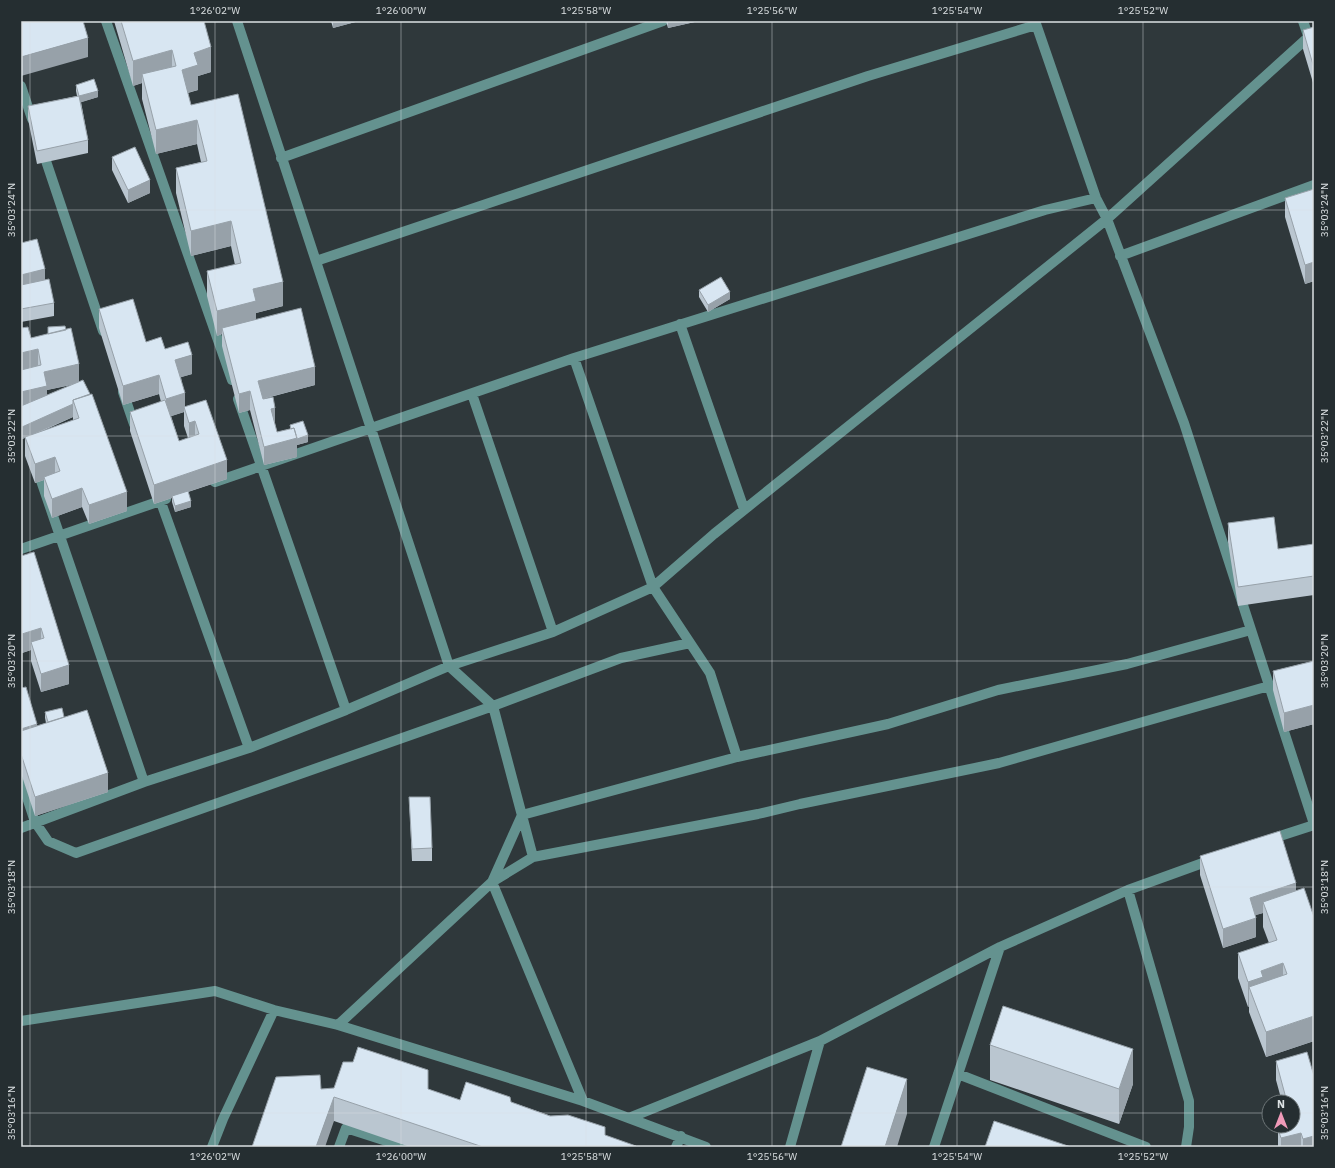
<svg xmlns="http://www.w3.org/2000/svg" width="1335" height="1168" viewBox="0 0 1335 1168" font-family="'IBM Plex Sans',sans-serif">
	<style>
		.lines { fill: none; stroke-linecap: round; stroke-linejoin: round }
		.minor { stroke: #64928f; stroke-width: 10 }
		.wall { fill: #bac6d0; fill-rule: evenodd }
		.shaded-wall { fill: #97a1a9 }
		.building { fill: #d8e6f2; stroke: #97a1a9 }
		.ticks { fill: none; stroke: #dce1e3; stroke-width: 1; stroke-opacity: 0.45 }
		.neatline { fill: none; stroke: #dce1e3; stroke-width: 1.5 }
		.ticks-label { font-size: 10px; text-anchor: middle; fill: #dce1e3 }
	</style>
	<rect width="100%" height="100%" fill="#2f383b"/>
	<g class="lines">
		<path class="minor" d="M106,21L232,380
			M1035,21L1096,198L1107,219L1314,32
			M1303,21L1314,53
			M21,86L32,119
			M42,149L103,331
			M281,158L663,21
			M1120,256L1314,185
			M316,261L868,76L1036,25
			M680,324L744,509
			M574,358L653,587L710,673L737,757
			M123,392L134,424
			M472,394L553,632
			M238,399L346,710
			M37,469L144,782
			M215,482L574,358L1045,210L1096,198
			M158,494L249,748
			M21,549L166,499
			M21,779L35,822L48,841L76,853L493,706L449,666L237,21
			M21,828L144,782L249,748L346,710L449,666L553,632L653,587L714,534L1107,219L1184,423L1314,824
			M1268,840L1314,825
			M533,857L493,706L621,658L690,643
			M492,882L522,815L737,757L888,724L998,690L1127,664L1251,630
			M492,882L533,857L758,814L800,804L999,763L1269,686
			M1128,890L1189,1101V1127L1186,1147
			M21,1021L215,991L274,1010L338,1025L583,1101L706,1147
			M338,1025L492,882L583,1101
			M958,1074L1146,1147
			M629,1118L820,1041
			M212,1147L223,1119L274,1010
			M339,1147L346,1128L405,1147
			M676,1147L681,1136
			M790,1147L820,1041L1000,947L1128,890L1211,860
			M934,1147L1000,947"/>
	</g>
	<path class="wall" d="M114,21H204L211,72L198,76V90L188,93L191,105L283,306L256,313V319L315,385L263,399L275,424L277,432L290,429V425L308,442L297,445V457L264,465L250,410L239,413L222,346V334L217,336L207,296V271L235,265L231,246L191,256L176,193V168L201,162L197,144L156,154L142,99V83L133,86Z
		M331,21H359L333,28Z
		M666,21H699L668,28Z
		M1314,27V86L1303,49V30Z
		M76,85L98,97L81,102L88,140V153L37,164L28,119V106L77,96L76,91Z
		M112,157L150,193L128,203L112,170Z
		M1314,189V281L1305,284L1285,217V198Z
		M21,243L45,280L54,303V316L21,322Z
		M699,290L730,299L708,312L699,297Z
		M99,309L146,342L165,349L192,374L181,377L185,407L206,400L227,479L188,492L191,507L175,512L172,502V498L154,504L130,431V412L161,402L159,394L123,405L99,328ZM184,412V426L188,438L179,441L171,416Z
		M21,328L31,338L66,330L79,381L127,511L89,524L82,507L52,518L44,496V480L35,483L25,456V438L22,439L21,437ZM71,385L47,395V390ZM73,417V420L38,433Z
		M1228,523L1278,549L1314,544V595L1238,606L1228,542Z
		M21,556L69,684L41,692L31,661V650L22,653L21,650Z
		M1314,642V724L1284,732L1273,690V671L1313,661V643Z
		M21,688L37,726L46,723L45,718V712L64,717L108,792L35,816L21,773Z
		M409,797L432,848V861H412Z
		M1200,856L1296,891L1314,917V1041L1266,1057L1249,1012V1006L1248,1007L1238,978V953L1269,943L1263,927V913L1255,915L1256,937L1223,948L1200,875Z
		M990,1045L1133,1084L1119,1124L990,1080Z
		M1276,1061L1314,1147H1278V1129L1293,1126V1102H1282L1276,1080Z
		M321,1089H428L460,1100L511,1102L605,1135L636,1147H410L334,1121Z"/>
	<path class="shaded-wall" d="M333,21H359L333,28Z
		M668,21H699L668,28Z
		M88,38V57L21,76V57Z
		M211,47V72L198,76V90L182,94V70L194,53Z
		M172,50V75L142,74V83L133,86V61Z
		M98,91V97L79,103V96Z
		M197,120V144L156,154V130Z
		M150,180V193L128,203V190Z
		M231,221V246L191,256V231Z
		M1314,262V281L1305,284V265Z
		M45,269V288L21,294V275Z
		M283,282V306L256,313V326L222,328V334L217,336V311L253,289Z
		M730,292V299L708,312V305Z
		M38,349V368L21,372V353Z
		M192,355V374L175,379V360Z
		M79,364V383L47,390V405L21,411V392L44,372Z
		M315,367V385L258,400V381Z
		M159,375V394L123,405V386Z
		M250,391V410L239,413V394Z
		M185,393V411L184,407V412L166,418V399Z
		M73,404V417L22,439V427Z
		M275,408V426L271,409Z
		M195,421V440L189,442V423Z
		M308,435V442L297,445V457L264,465V447Z
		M55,457V476L44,477V480L35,483V464Z
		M227,460V479L172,497V496V498L154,504V485Z
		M82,488V507L52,518V499Z
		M127,492V511L89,524V505Z
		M191,501V507L175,512V506Z
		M21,541H22V547L21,548Z
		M41,628V647L31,642V650L22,653V634Z
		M69,665V684L41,692V674Z
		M1314,705V724L1284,732V713Z
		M37,724V737L21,742V729Z
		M108,773V792L35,816V797Z
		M1296,883V902H1263V913L1250,917V898Z
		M1256,918V937L1223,948V929Z
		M1283,963V988L1249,987V1006L1248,1007V982L1261,971Z
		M1314,1016V1041L1266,1057V1032Z
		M1133,1049V1084L1119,1124V1089Z
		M907,1079V1114L897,1147H885Z
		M334,1097V1121L325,1147H316Z
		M1301,1133V1147H1281V1138Z
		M1314,1136V1147H1303V1139Z"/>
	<path class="building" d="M21,21H83L88,38L21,57Z
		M121,21H204L211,47L194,53L198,65L182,70L191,105L238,94L283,282L253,289L256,301L217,311L207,271L241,263L231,221L191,231L176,168L207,161L197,120L156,130L142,74L176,66L172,50L133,61Z
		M1314,27V68L1303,30Z
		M94,79L98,91L79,96L76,85Z
		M79,96L88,140L37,151L28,106Z
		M135,147L150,180L128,190L112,157Z
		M1314,189V262L1305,265L1285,198Z
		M37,239L45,269L21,275V243Z
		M721,277L730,292L708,305L699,290Z
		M49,279L54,303L21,309V285Z
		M133,299L146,342L161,337L165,349L188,342L192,355L175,360L185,393L166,399L159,375L123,386L99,309Z
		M301,308L315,367L258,381L263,399L273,397L275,408L271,409L277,432L294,428L297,438L264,447L250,391L239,394L222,328Z
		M65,326L66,330L48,334V327Z
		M28,327L31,338L71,328L79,364L44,372L47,386L21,392V370L41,365L38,349L21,353V328Z
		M83,380L90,394L73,400V404L22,427L21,424V406Z
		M92,394L127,492L89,505L82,488L52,499L44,477L60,471L55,457L35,464L25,437L79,418L73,400Z
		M165,400L179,441L199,434L195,421L189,423L184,407L206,400L227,460L154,485L130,412Z
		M303,421L308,435L297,439L294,428L291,429L290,425Z
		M188,491L191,501L175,506L172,496Z
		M1274,517L1278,549L1314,544V576L1238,587L1228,523Z
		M34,552L69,665L41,674L31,642L44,638L41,628L22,634L21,631V556Z
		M1314,661V705L1284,713L1273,671Z
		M26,687L37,724L21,729V688Z
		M62,708L64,717L48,722L45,712Z
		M87,710L108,773L35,797L21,754V731Z
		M409,797H430L432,848L412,849Z
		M1280,831L1296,883L1250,898L1256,918L1223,929L1200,856Z
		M1304,888L1314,917V1016L1266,1032L1249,987L1287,974L1283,963L1261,971L1263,977L1248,982L1238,953L1277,940L1263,902Z
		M1003,1006L1133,1049L1119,1089L990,1045Z
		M358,1047L428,1070V1089L460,1100L466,1082L510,1097L511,1102L550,1116L568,1115L605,1127V1135L636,1146L635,1147H483L334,1097L316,1147H252L276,1077L320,1075L321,1089L334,1088L343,1062H353Z
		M1307,1052L1314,1076V1136L1303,1139L1301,1133L1281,1138L1278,1129L1289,1126H1293V1125H1294L1293,1121V1102H1287L1276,1061Z
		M867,1067L907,1079L885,1147H841Z
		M994,1121L1071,1147H985Z"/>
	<path class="ticks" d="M30,21V1147M215,21V1147M401,21V1147M586,21V1147M772,21V1147M957,21V1147M1143,21V1147M21,210H1314M21,436H1314M21,661H1314M21,887H1314M21,1113H1269M1293,1113H1314"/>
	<rect width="1335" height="1168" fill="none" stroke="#252e31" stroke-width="44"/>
	<g transform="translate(1281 1114)"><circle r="19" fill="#252e31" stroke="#6e7678"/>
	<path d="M0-3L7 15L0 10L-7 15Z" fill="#ef9ab8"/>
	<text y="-6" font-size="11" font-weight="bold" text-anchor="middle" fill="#dce1e3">N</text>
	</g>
	<rect x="22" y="22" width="1291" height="1124" class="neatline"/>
	<g class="ticks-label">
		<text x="215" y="14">1°26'02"W</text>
		<text x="401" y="14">1°26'00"W</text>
		<text x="586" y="14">1°25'58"W</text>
		<text x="772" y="14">1°25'56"W</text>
		<text x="957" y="14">1°25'54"W</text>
		<text x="1143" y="14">1°25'52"W</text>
		<text transform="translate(11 210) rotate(-90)" y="4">35°03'24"N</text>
		<text transform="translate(1324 210) rotate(-90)" y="4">35°03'24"N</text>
		<text transform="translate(11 436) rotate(-90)" y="4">35°03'22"N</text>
		<text transform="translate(1324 436) rotate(-90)" y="4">35°03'22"N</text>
		<text transform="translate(11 661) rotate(-90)" y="4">35°03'20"N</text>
		<text transform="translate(1324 661) rotate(-90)" y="4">35°03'20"N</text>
		<text transform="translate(11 887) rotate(-90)" y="4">35°03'18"N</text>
		<text transform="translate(1324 887) rotate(-90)" y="4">35°03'18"N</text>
		<text transform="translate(11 1113) rotate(-90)" y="4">35°03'16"N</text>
		<text transform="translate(1324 1113) rotate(-90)" y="4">35°03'16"N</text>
		<text x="215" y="1160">1°26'02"W</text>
		<text x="401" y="1160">1°26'00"W</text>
		<text x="586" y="1160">1°25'58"W</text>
		<text x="772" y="1160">1°25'56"W</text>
		<text x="957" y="1160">1°25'54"W</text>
		<text x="1143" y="1160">1°25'52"W</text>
	</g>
</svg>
